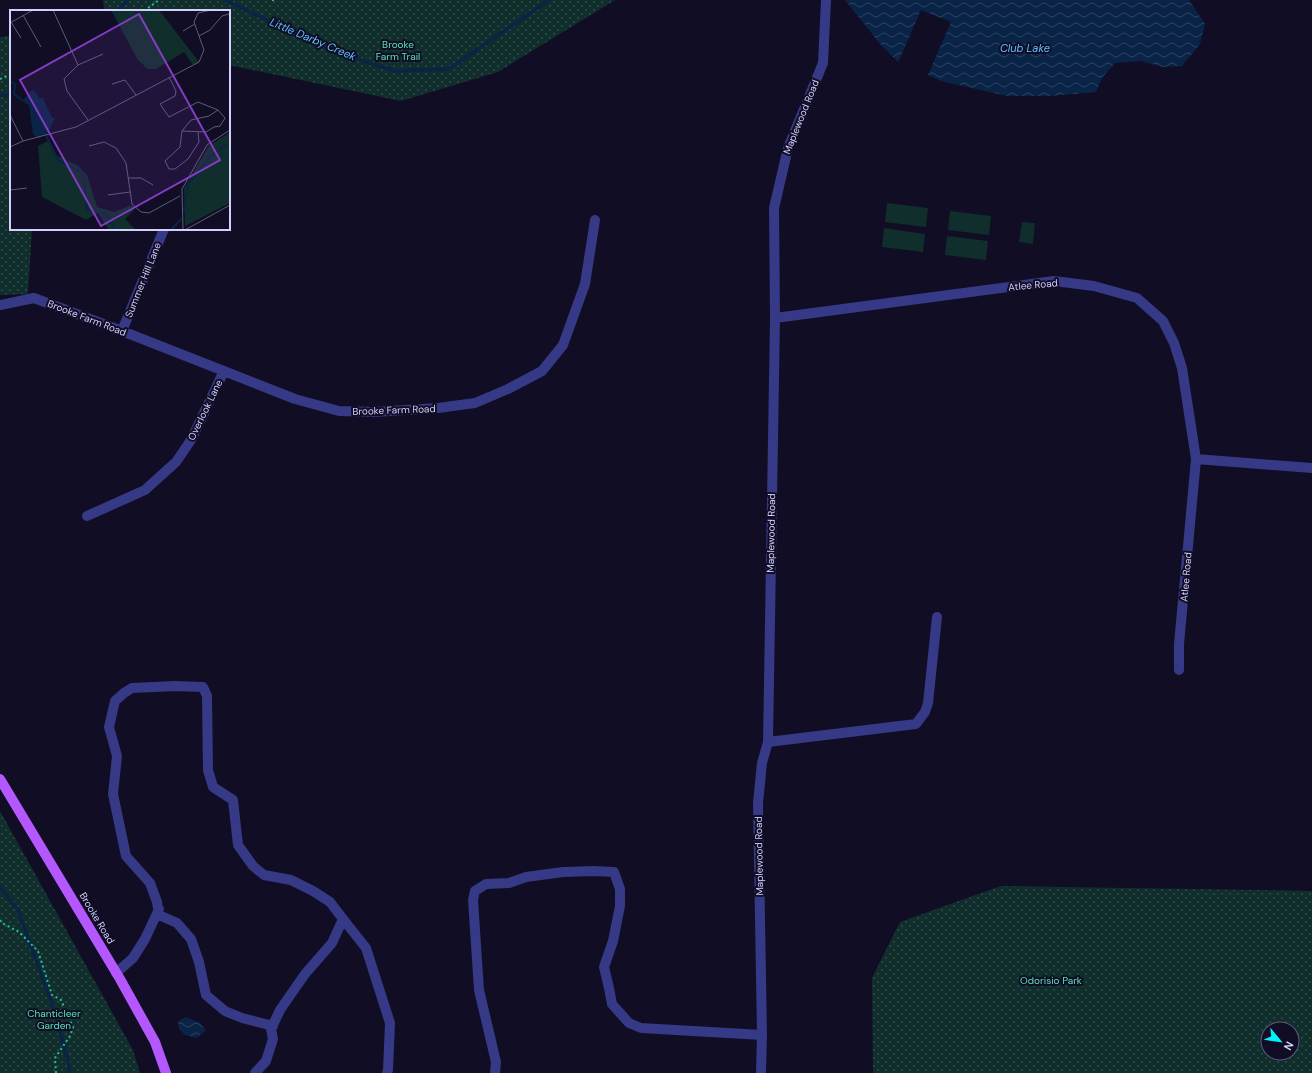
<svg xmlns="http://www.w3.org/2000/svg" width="1312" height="1073" viewBox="0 0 1312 1073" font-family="'DM Sans',sans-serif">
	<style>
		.park { fill: url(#park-dots); fill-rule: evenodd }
		.pitch { fill: #102e2b }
		.water { fill: url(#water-waves) }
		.pier { fill: #100d24 }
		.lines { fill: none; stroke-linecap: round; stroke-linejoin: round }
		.stream { stroke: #0a2447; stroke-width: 3.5 }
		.path { stroke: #2abaa7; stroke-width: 2; stroke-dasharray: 2 3; stroke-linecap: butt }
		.minor { stroke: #363985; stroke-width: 10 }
		.major { stroke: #b557ff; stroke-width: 10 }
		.labels { text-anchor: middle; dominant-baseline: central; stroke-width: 4; stroke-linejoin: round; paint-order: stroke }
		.park-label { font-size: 10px; fill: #58e4b7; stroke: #100d24 }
		.street-label { font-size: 10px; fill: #d3d0ff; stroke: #100d24 }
		.water-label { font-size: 11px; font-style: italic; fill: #5ebfff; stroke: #100d24 }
		.inset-river { fill: none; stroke: #0a2447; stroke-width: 2 }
		.inset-road { fill: none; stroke: #5e5b7c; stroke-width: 1 }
		.view { fill: #843cc5; fill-opacity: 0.15; stroke: #843cc5; stroke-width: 2 }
		.inset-edge { fill: none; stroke: #d3d0ff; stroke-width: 2 }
	</style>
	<defs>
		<pattern id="park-dots" width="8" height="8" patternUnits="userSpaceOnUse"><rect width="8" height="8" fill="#102e2b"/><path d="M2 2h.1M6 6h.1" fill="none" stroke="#324b4b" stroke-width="1.8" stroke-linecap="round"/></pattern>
		<pattern id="water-waves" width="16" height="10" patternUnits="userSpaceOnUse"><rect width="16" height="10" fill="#0a2447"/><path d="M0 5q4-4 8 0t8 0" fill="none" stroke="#2d4363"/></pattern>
	</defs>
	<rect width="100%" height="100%" fill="#100d24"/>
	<path class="park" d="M103,0H615L498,72L401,101L229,65V11H104Z
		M11,36V229H32L28,294L0,295V37Z
		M0,811L133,1050L140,1073H0Z
		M1001,886L1312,891V1073H873L872,978L900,922ZM1268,1029H1292V1053H1268Z"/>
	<path class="pitch" d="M887,203L928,208L926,227L885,222Z
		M950,211L991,216L989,235L948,230Z
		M1022,222L1035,223L1033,244L1019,242Z
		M884,228L925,234L923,252L882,247Z
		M947,236L988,241L986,260L945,255Z"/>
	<path class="water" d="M845,0H1189L1205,24L1200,44L1182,66L1163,67L1140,61L1115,63L1102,78L1096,92L1052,96H1007L941,81L897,61L881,45Z
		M186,1017L200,1023L206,1030L197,1038L185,1035L179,1029L178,1021Z"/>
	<path class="pier" d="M921,10L951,22L927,77L926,76L916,101L914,102L891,92L890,90L901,64L898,63Z"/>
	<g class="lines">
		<path class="stream" d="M225,0L335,52L395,71L449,69L549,0
			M118,11L128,0
			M0,95H11
			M0,887L18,910L52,1004L68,1061L70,1073"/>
		<path class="path" d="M272,0H274
			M144,11L159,0
			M0,79L11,74
			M0,920L2,923L19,932L38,951L52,995L61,1000L70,1020L73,1028L70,1036L55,1058L56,1073"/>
		<path class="minor" d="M0,305L34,298L122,331L295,399L339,411L374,412L438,408L475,403L508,389L542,371L563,345L585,284L595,220
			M775,318L1054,281L1094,286L1137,298L1163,321L1174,343L1182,368L1196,459L1179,644V670
			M122,331L164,229
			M1196,459L1312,468
			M87,516L145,490L176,462L191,440L224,371
			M768,742L916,724L925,712L928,703L937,617
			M343,919L366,948L390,1023L388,1070L387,1073
			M116,973L133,958L145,939L159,909
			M255,1073L266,1061L273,1039L271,1029L280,1010L305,974L332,943L343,919L330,902L313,891L291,880L264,875L253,866L238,845L233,800L213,787L208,770L207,696L203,687L175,686L132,688L124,693L115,701L109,727L117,756L113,794L126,856L150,883L157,902L159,915L177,923L191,939L199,962L206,995L225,1011L242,1018L273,1026
			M495,1073L496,1062L479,990L473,900L475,891L486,884L509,883L526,877L563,872L594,871L614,872L620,889V906L613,941L604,967L609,988L612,1004L629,1023L641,1028L762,1035
			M761,1073L762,1035L758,803L762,763L768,742L775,318L774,208L788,148L823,63L826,0"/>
		<path class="major" d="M0,779L120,979L155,1042L166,1073"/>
	</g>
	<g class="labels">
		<g class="park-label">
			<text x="398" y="44">Brooke<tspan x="398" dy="12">Farm Trail</tspan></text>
			<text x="1051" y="980">Odorisio Park</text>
			<text x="54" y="1013">Chanticleer<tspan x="54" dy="12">Garden</tspan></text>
		</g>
		<g class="street-label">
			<text transform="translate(801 117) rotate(-68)">Maplewood Road</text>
			<text transform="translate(143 280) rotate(-68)">Summer Hill Lane</text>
			<text transform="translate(1033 285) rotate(-5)">Atlee Road</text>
			<text transform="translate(87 318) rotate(21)">Brooke Farm Road</text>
			<text transform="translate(205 410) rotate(-64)">Overlook Lane</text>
			<text transform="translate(394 410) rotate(-2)">Brooke Farm Road</text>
			<text transform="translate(771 533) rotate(-89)">Maplewood Road</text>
			<text transform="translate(1186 577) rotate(-85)">Atlee Road</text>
			<text transform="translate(759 856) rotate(-91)">Maplewood Road</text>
			<text transform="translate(97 918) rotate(59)">Brooke Road</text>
		</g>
		<g class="water-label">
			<text transform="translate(313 39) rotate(23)">Little Darby Creek</text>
			<text x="1025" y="48">Club Lake</text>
		</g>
	</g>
	<g transform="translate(10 10)">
		<rect width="220" height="220" fill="#100d24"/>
		<path d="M101,0H149L189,52L183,55L174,42L146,59H138L128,50ZM220,122V193L175,216L174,178L199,136ZM38,131L44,144L68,156L77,165L87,197L104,202L122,195L125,199L115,209L126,220H99L88,203L76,210L32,187L28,136Z" fill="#102e2b"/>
		<path d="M22,80L25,81L29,88H33L42,108H45L38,123L28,128L23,124L19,95L12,91Z" fill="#0a2447"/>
		<path class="inset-river" d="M0,71L5,74L4,84L13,91M36,125L48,150L71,162L74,168L77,200L96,204L105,220M174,202L178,174L199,148L216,135M161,220L171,209"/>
		<path class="inset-road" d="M43,0L68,55M13,5L31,37M1,12L11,28M0,13L23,0M173,21L185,14M189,26L200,20L212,6L219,4M159,67L166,81L165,86L150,94L159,107L188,92L208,100L215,108L210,116L204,117L196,122L172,121L170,137L155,151L159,159H165L178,149L189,132L188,122M102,74L115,70L126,85M0,105L13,131M78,110L57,81L54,69L68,55L93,44M172,121L181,110L199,106L208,100M79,136L94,132L106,138L116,153L122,194L131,202L139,203L170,186M0,137L13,131L66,117L189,52L194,40L184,12L188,3L201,0M118,168H131L143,175M0,180L17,178M98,185L120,182M173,220L172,179L197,135L220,120M175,220L220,195"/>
		<path class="view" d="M129,4L210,150L91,216L10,70Z"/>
		<rect width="220" height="220" class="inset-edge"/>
	</g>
	<g transform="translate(1280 1041) rotate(119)"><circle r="19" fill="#100d24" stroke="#5e5b7c"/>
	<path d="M0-3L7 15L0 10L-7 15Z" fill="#00f3fb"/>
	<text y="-6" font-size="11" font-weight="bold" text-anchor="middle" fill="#d3d0ff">N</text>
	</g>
</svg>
